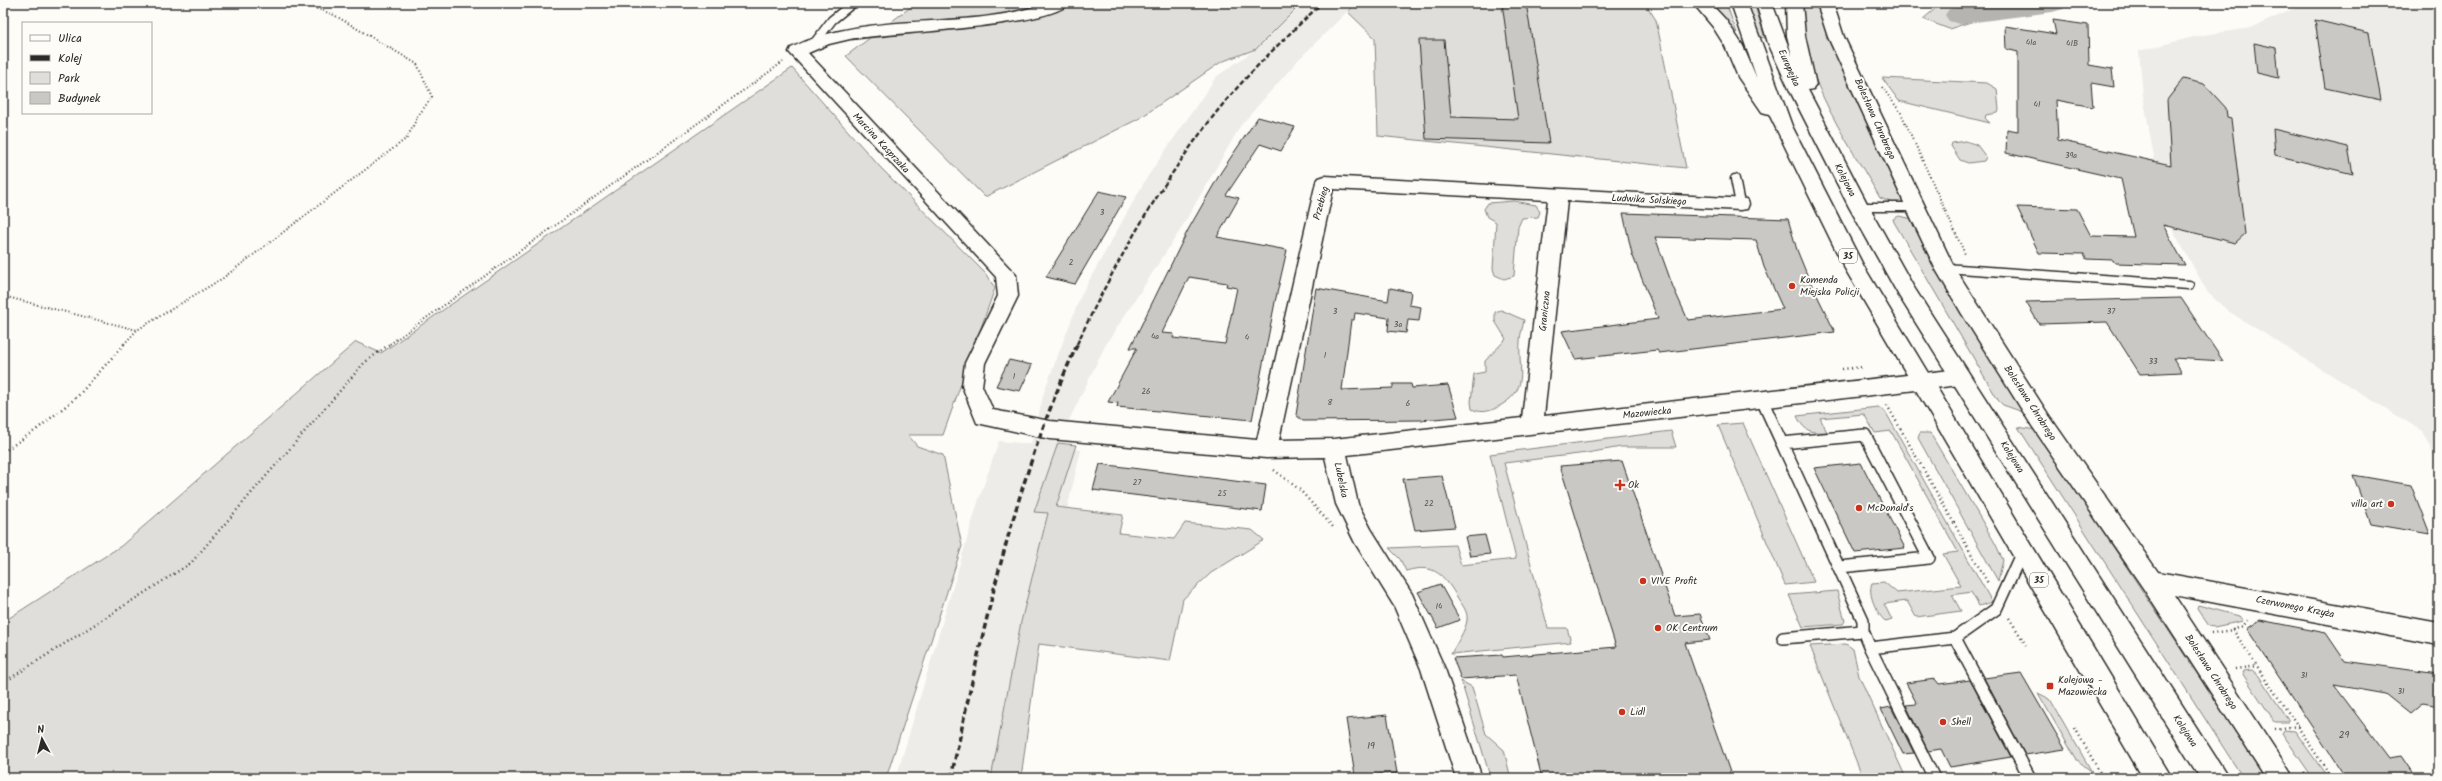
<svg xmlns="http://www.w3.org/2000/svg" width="2442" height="781" viewBox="0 0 2442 781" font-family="Kalam,sans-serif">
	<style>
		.built { fill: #edece8 }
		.green { fill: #dfdeda; stroke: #858482 }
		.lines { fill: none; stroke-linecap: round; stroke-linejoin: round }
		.river { fill: #b5b4b1; fill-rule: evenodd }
		.building { fill: #c9c8c4; stroke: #2b2b2b; fill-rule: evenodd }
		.service-far1-casing { stroke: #2b2b2b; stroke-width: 11 }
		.service-casing { stroke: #2b2b2b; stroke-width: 14 }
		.minor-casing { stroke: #2b2b2b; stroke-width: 3 }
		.primary-casing { stroke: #2b2b2b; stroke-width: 3 }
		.path-far1 { stroke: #2b2b2b; stroke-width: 2; stroke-dasharray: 1 2.5; stroke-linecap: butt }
		.path { stroke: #2b2b2b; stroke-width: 2.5; stroke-dasharray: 1 3.5; stroke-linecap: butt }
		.service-far1 { stroke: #fdfcf7; stroke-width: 8 }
		.service { stroke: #fdfcf7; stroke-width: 11 }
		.minor { fill: #fdfcf7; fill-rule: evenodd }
		.primary { fill: #fdfcf7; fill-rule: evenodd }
		.rail-far1 { stroke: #2b2b2b; stroke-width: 2.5; stroke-dasharray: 5 2.5; stroke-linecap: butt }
		.rail { stroke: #2b2b2b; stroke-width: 3.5; stroke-dasharray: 6 3.5; stroke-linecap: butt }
		.poi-dot { fill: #c8321e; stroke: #fdfcf7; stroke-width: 1.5 }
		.labels { text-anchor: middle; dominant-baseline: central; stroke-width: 4; stroke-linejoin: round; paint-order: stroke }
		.number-label { font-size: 8px; fill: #525251 }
		.shield { fill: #fdfcf7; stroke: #6a6a68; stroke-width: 1 }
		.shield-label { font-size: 9px; font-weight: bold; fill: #2b2b2b }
		.street-label { font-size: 10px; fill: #2b2b2b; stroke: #fdfcf7 }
		.poi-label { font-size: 10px; fill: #2b2b2b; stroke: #fdfcf7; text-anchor: start }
		.near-number-label { font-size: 10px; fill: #525251 }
	</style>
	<rect width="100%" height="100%" fill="#fdfcf7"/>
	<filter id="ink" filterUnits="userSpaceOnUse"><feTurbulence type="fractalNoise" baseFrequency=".025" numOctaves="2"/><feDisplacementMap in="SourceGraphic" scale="8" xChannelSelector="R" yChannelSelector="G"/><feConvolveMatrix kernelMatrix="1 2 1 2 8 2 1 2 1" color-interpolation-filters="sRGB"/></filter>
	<g filter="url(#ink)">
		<path class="built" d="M1302,3H1356L1299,59L1241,125L1179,232L1105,346L1058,443L1057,447L1081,450L1010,751L1006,778H896L979,499L999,441L1031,444L1045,389L1081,295L1146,179L1216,77L1256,49Z
			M2307,3H2439V466L2422,431L2228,311L2208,293L2164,214L2143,95L2139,51L2197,36L2251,28Z"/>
		<path class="green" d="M916,3H1302L1256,49L1221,62L1140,118L985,197L846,56Z
			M1356,3H1645L1656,20L1686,168L1378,136L1375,38L1348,12Z
			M1712,3H1726L1737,33H1735Z
			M1747,3H1754L1765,38L1759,37Z
			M1800,3H1818L1828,35L1905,202L1896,204L1880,198C1853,150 1817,100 1805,45C1802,32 1802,17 1800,3Z
			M1942,3H2119L2051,8L1986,17L1949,29L1923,19Z
			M792,68L880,167L985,273L995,288L943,435H908L917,446L943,455L962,546L886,778H3V622L121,546L356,342L381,353Z
			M1882,78L1987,83L1997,89L1999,110L1998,113L1986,115L1985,118L1990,123L1899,101Z
			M1966,141L1977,145L1986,157L1984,161L1968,163L1960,160L1951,146L1952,143Z
			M1514,201L1536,205L1540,212L1538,217L1522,218L1518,227L1514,276L1504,279L1495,275L1493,269L1496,222L1487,217L1484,209L1488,203Z
			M1899,216L1913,219L1955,302L2023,412L2003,405L1998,400L1894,222L1893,219Z
			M1501,310L1524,320C1523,327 1520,334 1520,341C1518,372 1531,390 1496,408C1489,412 1479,413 1472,409L1471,402L1474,374L1485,372V361L1506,339L1495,321V312Z
			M1878,407L1885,411L1992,602L1979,606L1971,592L1952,595L1961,611L1916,617L1907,601L1884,604L1892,620L1886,622C1877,614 1867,594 1872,583L1884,582L1897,593L1961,586L1943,554L1958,552L1891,431L1875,433L1864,414L1820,418L1827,432C1810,433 1804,431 1797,416Z
			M1743,423L1814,582L1785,585L1718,425Z
			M2018,427L2036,430L2266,778H2243Z
			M1671,431L1676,447H1621L1587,453L1504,463L1548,628H1567L1571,642L1451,654C1456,644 1466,630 1467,620C1468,612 1463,606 1459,600C1445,577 1436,562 1406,571L1400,559L1389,548L1455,545L1461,565L1516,559L1490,454Z
			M1920,433H1930L1995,543L2003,560L1998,581L1918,438Z
			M1058,443L1076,445L1056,507L1123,515L1119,533L1174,539L1185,523L1252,530L1264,540L1211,573L1183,599L1170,661L1039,644L1021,778H991L1021,622L1048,513L1034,512Z
			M1837,591L1845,621L1843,624L1803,627L1789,595Z
			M2198,605L2239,616L2243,621L2214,627L2209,626L2197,608Z
			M1846,644L1853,649L1859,676L1906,778H1863L1810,646Z
			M2252,670L2259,676L2288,720V722H2275L2242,673L2243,671Z
			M1461,681L1472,687L1486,734L1504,750L1510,775L1519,774L1520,778H1494L1489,773Z
			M2038,693L2050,699L2092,772L2076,759Z
			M2284,730L2295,731L2328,778H2313L2282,733Z"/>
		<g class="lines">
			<path class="river" d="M1983,3H2067L2063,9L2052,12L1960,24L1949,21L1945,15L1949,9Z"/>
		</g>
		<path class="building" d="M1502,3H1526L1549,143L1426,139L1419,40H1444L1451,117L1518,119Z
			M2053,20L2088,25L2089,65L2112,69L2114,87L2091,83L2093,107L2056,100L2058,140L2171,165L2167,100L2183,79L2204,84L2226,108L2227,118L2231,119L2245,234L2235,243L2163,225L2185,265L2115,263L2113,260L2086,259L2084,254L2039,253L2017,207L2077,209L2091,236L2134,237L2121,179L2006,153L2007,129L2018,131V52L2006,49L2005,26L2056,34Z
			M2315,20L2369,33L2381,100L2325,88Z
			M2254,43L2276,48L2279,78L2257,73Z
			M1258,117L1295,127L1281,151L1260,144L1226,195L1239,198L1217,237L1287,250L1275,302L1252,420L1117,407L1118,403L1108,402L1137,348H1130L1188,230L1221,172ZM1189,277L1227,283L1226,286L1237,288L1225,344L1173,338L1174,334L1162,333Z
			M2273,129L2348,147L2353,174L2275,155Z
			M1099,191L1126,197L1075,284L1046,277Z
			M1623,213L1788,219L1797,250L1808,277L1835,332L1659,353L1657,350L1575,359L1562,331L1658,319L1632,254ZM1655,237L1756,240L1764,267L1783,309L1688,320L1673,287Z
			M1316,288L1388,301L1390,288L1411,292L1409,305L1421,307L1419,321L1408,320L1406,333L1388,331L1389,318L1355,313L1354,320H1351L1342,390L1393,388V384H1411L1412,388L1448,385L1458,417L1421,420L1303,421L1296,415Z
			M2181,298L2223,361L2173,358L2182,372L2140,374L2107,322L2039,324L2026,302Z
			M1009,360L1032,365L1020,391L996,386Z
			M1622,461L1675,616L1700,614L1710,640L1685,643L1732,778H1542L1516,675L1461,679L1453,658L1502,655L1503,657L1616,647L1560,466Z
			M1861,463L1905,548L1855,553L1814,468Z
			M1100,464L1266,485L1262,511L1093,490Z
			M2353,475L2411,485L2430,534L2371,524Z
			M1442,476L1455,527L1415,530L1403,479Z
			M1485,535L1490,554L1470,556L1465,537Z
			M1440,584L1460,620L1438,628L1418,592Z
			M2260,620L2326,633L2345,661L2439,674V706L2423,703L2410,714L2385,694L2334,685L2389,758L2401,756L2416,778H2346L2247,629Z
			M2021,673L2065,749L2025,755L1984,678Z
			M1935,679L1939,684L1970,680L2011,757L1950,767L1941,749L1928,751L1906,705L1917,704L1906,683Z
			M1891,707L1914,753L1903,754L1881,709Z
			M1387,715L1397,773L1355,776L1346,719Z"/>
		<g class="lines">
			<defs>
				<path id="service-far1" d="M816,41L832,20L853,3
					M1735,179L1740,204
					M1859,207H1915
					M1945,268L2189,285"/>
				<path id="service" d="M1762,400L1863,620V631L1870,648L1934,778
					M1782,443L1865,435L1929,558L1840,567
					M2022,552L1996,609L1955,638L2030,778
					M1783,638L1863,631
					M1870,648L1955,638"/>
				<path id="minor" d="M1046,3H1069C1052,27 886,33 850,39L829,44L808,53L1016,275L1018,296L985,363L982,386L993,410L1050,421L1257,440L1316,182L1319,178L1325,176L1747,199L1749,204L1747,209L1740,210L1567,201L1544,416L1960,369L1967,371L1970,377L1967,383L1960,385L1347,455L1358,504L1371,529L1412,594L1445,669L1482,778H1456L1421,669L1394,606L1355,543L1336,504L1325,457L1266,458L1050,439L977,423L962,386L965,363L998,296L996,277L789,52L791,48C870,8 964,33 1046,3ZM1333,189L1548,200L1522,418L1334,439L1279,440Z
					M1817,3H1833L1844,37L1954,267L2048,414L2158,572L2439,623V645L2174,595L2294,778H2266L2143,588L2032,426L1962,314L1935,268L1906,207L1828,37Z"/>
				<path id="primary" d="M1693,3H1710L1726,20L1743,46L1757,79L1731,3H1747L1792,126L1863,265L2172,778H2143L1844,267L1769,114L1762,112L1738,77L1725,46L1713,27Z
					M1756,3H1772L1792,56L1787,36L1786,3H1802L1805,36L1816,85L1813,89L1808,90L1869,207L1913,286L2229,778H2200L1899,296L1849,207L1790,91L1768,43Z"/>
			</defs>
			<use href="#service-far1" class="service-far1-casing"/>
			<use href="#service" class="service-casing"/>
			<use href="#minor" class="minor-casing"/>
			<use href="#primary" class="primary-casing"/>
			<path class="path-far1" d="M1882,87L1901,113L1965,254
				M3,296L137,330
				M124,344L137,330L223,278L407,138L418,116L432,97L417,64L334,15L302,3
				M390,344L783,62"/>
			<path class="path" d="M1842,369L1864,367
				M1887,405L1989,585
				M3,452L36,430L77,397L125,343
				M1274,470L1300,490L1333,527
				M2009,618L2026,645
				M2248,620L2243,626L2233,630L2332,778
				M2211,633L2233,630
				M2235,669L2257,666
				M3,683L191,563L364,363L391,343
				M2075,728L2103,778
				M2275,729L2298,726
				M2304,772L2308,778"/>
			<use href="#service-far1" class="service-far1"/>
			<use href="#service" class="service"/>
			<use href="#minor" class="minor"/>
			<use href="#primary" class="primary"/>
			<path class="rail-far1" d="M1077,344C1116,261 1162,181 1219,109C1250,71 1286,37 1322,3"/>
			<path class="rail" d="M951,778C983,630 1014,481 1078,343"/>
		</g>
	</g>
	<g class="poi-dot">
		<circle cx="1792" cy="286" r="4"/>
		<path d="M1618 479h4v4h4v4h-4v4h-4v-4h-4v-4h4z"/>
		<circle cx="2391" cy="504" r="4"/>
		<circle cx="1859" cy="508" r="4"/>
		<circle cx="1643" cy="581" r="4"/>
		<circle cx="1658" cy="628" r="4"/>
		<rect x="2046" y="682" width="8" height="8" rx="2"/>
		<circle cx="1622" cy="712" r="4"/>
		<circle cx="1943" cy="722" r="4"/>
	</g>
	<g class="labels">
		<g class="number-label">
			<text x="2031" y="42">41a</text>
			<text x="2072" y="43">41B</text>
			<text x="2037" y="104">41</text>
			<text x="2071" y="155">39a</text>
			<text x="1102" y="212">3</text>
			<text x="1071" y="262">2</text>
			<text x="1335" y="311">3</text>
			<text x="2111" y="311">37</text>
			<text x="1398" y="324">3a</text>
			<text x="1155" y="336">4a</text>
			<text x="1247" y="337">4</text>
			<text x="1325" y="355">1</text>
			<text x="2153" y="361">33</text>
			<text x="1014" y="376">1</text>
			<text x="1146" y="391">26</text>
			<text x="1330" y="402">8</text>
			<text x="1408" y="403">6</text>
			<text x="1137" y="482">27</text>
			<text x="1222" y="493">25</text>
			<text x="1429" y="503">22</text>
			<text x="1439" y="606">14</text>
			<text x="2304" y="675">31</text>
			<text x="2401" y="691">31</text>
		</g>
		<g class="shield">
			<rect x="1839" y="249" width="18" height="14" rx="3"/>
			<rect x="2030" y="573" width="18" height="14" rx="3"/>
		</g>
		<g class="shield-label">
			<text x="1848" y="256">35</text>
			<text x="2039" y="580">35</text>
		</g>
		<g class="street-label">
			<text transform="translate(1789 68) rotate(66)">Europejka</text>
			<text transform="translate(1875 119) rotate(66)">Bolesława Chrobrego</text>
			<text transform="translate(881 143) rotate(47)">Marcina Kasprzaka</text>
			<text transform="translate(1845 180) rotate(63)">Kolejowa</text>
			<text transform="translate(1649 200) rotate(3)">Ludwika Solskiego</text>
			<text transform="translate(1321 203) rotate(-75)">Przebieg</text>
			<text transform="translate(1545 311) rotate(-84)">Graniczna</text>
			<text transform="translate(2030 403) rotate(57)">Bolesława Chrobrego</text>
			<text transform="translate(1647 413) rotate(-6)">Mazowiecka</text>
			<text transform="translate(2012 457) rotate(58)">Kolejowa</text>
			<text transform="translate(1341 480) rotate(78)">Lubelska</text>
			<text transform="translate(2295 607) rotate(11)">Czerwonego Krzyża</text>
			<text transform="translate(2211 672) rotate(57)">Bolesława Chrobrego</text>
			<text transform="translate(2185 731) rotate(57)">Kolejowa</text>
		</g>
		<g class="poi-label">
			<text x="1800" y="280">Komenda<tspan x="1800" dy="12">Miejska Policji</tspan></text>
			<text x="1628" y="485">Ok</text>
			<text x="2383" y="504" text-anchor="end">villa art</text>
			<text x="1867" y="508">McDonald's</text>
			<text x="1651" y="581">VIVE Profit</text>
			<text x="1666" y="628">OK Centrum</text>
			<text x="2058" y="680">Kolejowa -<tspan x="2058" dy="12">Mazowiecka</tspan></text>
			<text x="1630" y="712">Lidl</text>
			<text x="1951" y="722">Shell</text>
		</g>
		<g class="near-number-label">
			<text x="2344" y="735">29</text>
			<text x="1371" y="746">19</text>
		</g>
	</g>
	<rect width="2442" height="781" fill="none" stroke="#fdfcf7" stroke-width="16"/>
	<rect x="8" y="8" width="2426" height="765" fill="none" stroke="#2b2b2b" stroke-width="1.5" filter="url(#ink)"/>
	<rect x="22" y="22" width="130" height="92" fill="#fdfcf7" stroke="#a9a8a5"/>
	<rect x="30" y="35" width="20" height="6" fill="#fdfcf7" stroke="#a9a8a5"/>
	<text x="58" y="42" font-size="12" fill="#2b2b2b">Ulica</text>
	<rect x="30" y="55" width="20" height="6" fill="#2b2b2b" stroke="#a9a8a5"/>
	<text x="58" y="62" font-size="12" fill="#2b2b2b">Kolej</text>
	<rect x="30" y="72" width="20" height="12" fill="#dfdeda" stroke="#a9a8a5"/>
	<text x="58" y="82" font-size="12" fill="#2b2b2b">Park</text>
	<rect x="30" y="92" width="20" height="12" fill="#c9c8c4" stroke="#a9a8a5"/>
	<text x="58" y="102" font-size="12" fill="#2b2b2b">Budynek</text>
	<g transform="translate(42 739) rotate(353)" stroke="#fdfcf7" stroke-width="3" paint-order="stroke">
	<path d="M0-3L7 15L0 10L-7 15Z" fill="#2b2b2b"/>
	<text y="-6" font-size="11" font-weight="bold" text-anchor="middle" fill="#2b2b2b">N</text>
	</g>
</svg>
